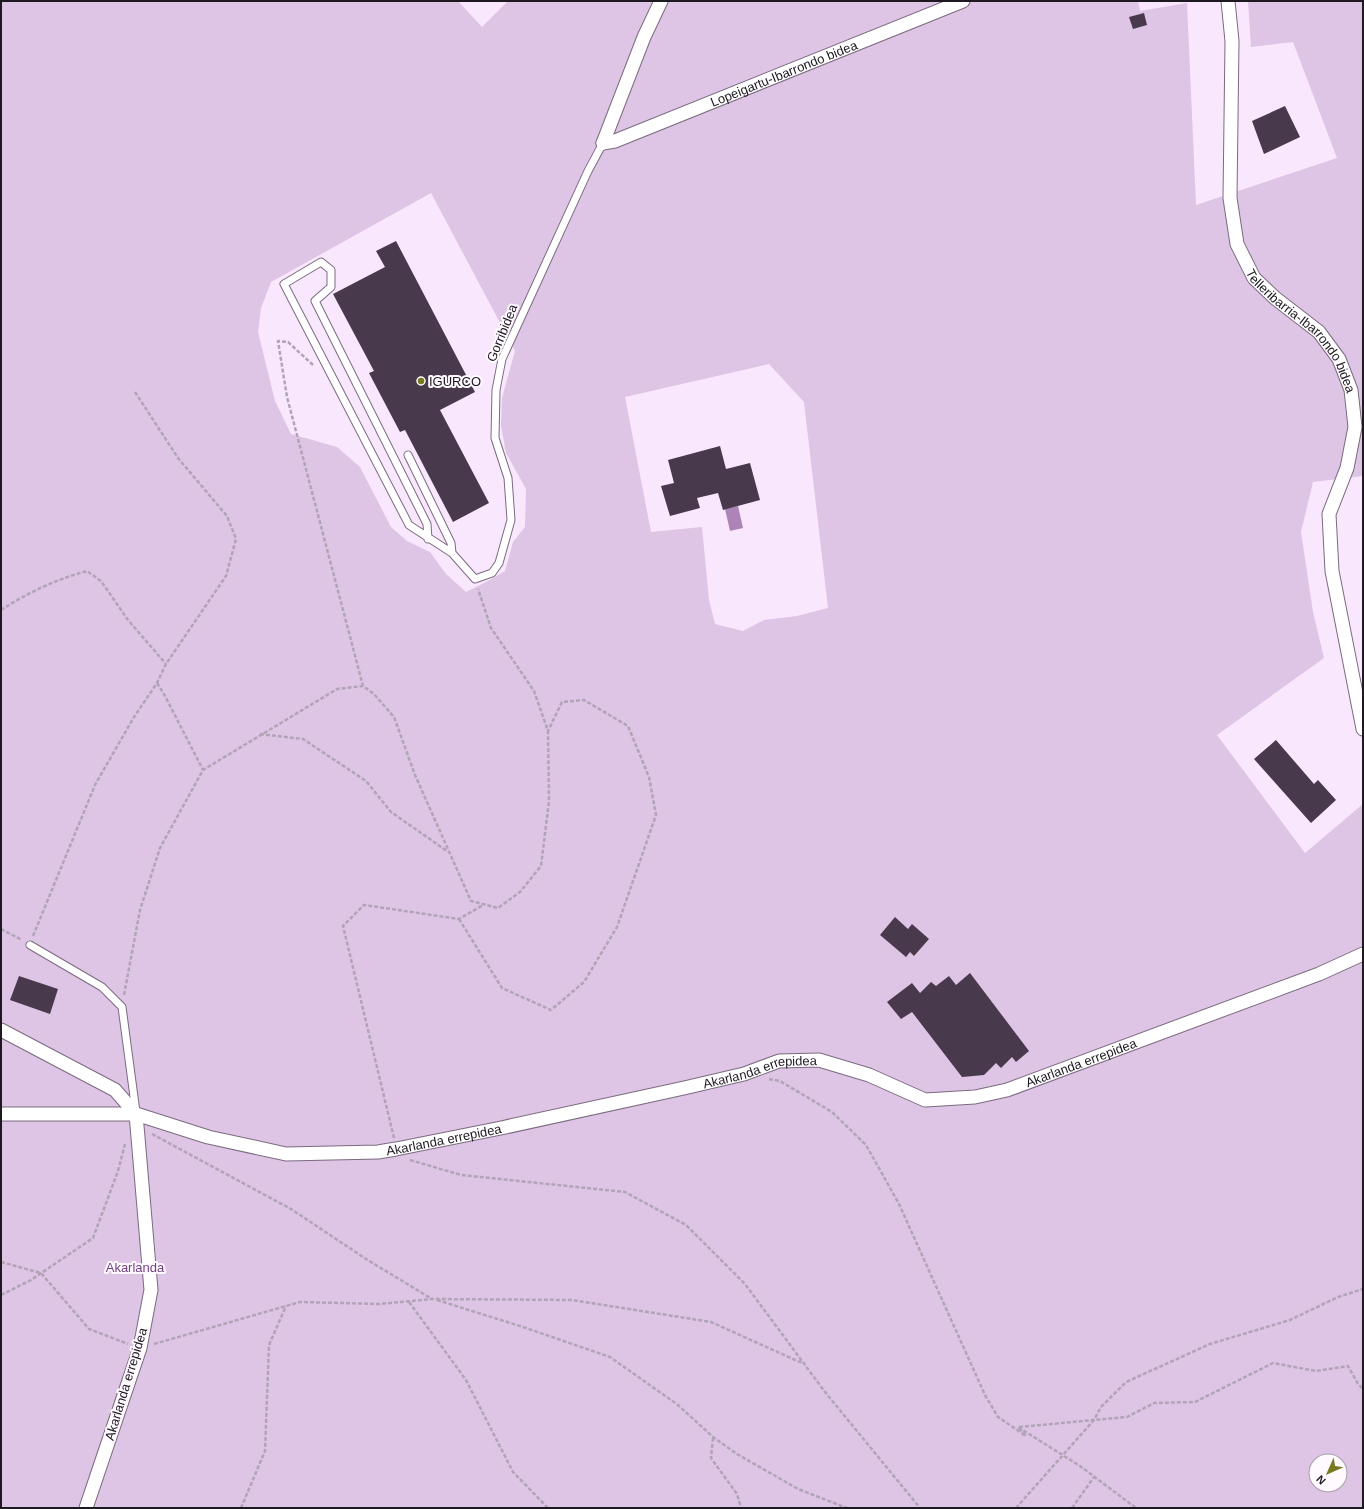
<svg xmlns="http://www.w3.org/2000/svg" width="1364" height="1509" viewBox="0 0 1364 1509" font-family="Arial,sans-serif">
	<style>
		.green { fill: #dec4e5; fill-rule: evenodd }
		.water { fill: #ac84b7 }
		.building { fill: #48394c }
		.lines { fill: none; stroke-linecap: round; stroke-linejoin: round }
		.lane-casing { stroke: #7b6b7f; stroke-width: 9 }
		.street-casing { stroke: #7b6b7f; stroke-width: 15 }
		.path { stroke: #b2a4b7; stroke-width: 2.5; stroke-dasharray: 4 2; stroke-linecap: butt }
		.lane { stroke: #fff; stroke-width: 7 }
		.street { stroke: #fff; stroke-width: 13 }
		.poi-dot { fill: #797920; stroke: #fefaff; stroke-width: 1.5 }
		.labels { text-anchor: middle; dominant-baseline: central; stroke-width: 4; stroke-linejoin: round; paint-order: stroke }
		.street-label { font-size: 13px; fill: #1e1820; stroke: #fefaff }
		.poi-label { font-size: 13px; fill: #1e1820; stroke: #fefaff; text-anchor: start }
		.park-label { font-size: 13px; fill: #733f81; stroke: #fefaff }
	</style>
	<rect width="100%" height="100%" fill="#f9e7fe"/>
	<path class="green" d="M1,1H458L482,27L508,1H1138L1140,11L1187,3L1196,205L1337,158L1293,42L1251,47L1248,1H1363V476L1313,482L1301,532L1313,612L1324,658L1217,735L1305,853L1363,804V1508H1ZM431,193L515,351L502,398L501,426L506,453L526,489L525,527L513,542L505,571L486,582L466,592L446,574L430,552L407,541L391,527L360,467L337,447L291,434L275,401L258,332L261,308L271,282ZM769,364L804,402L828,608L797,616L764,620L743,631L715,624L709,600L702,527L651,532L625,397ZM1316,1461H1340V1485H1316Z"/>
	<path class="water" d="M738,506L743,528L730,531L725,509Z"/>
	<path class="building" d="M1144,13L1147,25L1133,29L1129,17Z
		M1285,106L1300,137L1264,154L1252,121Z
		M396,241L475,392L440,410L489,503L453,522L405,430L400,432L369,373L374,371L333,294L385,267L376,251Z
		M720,446L726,469L750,463L760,500L723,510L718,493L697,498L700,508L670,516L661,486L674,483L668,460Z
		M1276,740L1314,784L1318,780L1336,800L1311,823L1254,759Z
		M895,917L908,929L912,924L929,939L914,956L910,952L906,957L880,935Z
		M970,973L1029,1051L1016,1062L1012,1057L1001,1068L996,1063L984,1075L962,1077L912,1012L901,1019L887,1002L912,983L920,993L931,982L936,986L949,976L956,985Z
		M19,976L58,989L50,1014L10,1000Z"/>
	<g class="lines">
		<defs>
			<path id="lane" d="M408,455L451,543L452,553
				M428,539L427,524L315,301L331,287V270L321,262L284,284L409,525L452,553L475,579L492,573L499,563L511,520L508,478L495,438L496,390L502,359L588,171L603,143
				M30,945L102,987L122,1007L136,1112"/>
			<g id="street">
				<path id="s1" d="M1228,1L1232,41L1230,198L1237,244L1254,278L1275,298L1319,332L1339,359L1351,390L1355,427L1347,468L1329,514L1332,571L1363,729"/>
				<path id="s2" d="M603,143L615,141L963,1"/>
				<path d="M603,143L644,37L661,1"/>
				<path id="s3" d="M1,1030L115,1090L136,1114L208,1137L286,1154L378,1152L396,1149L501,1128L684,1088L744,1074L779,1061L819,1060L869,1075L925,1100L975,1097L1007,1090L1319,974L1363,954"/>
				<path d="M1,1114H136L151,1290L140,1348L86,1508"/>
			</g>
		</defs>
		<use href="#lane" class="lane-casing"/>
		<use href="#street" class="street-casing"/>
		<path class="path" d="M313,365L288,342L278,341L287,397L363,686
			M1,610C27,593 57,579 87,571L101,581L128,620L166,664
			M157,683L164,694L203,770
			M260,734L303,739L366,781L391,812L447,851
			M459,919L502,988L551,1010L584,982L617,927L656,815L649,777L628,726L584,700L562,702L548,731
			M1,929L22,940
			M33,936L95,785L134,717L157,683L166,664L226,576L236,539L227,516L178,458L135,392
			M124,995L140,910L160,848L203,770L337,689L363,686L374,694L394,717L415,775L471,901L498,908L520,892L541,866L549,801L548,731L534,691L491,628L478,589
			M769,1079L780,1081L832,1112L866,1145L899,1204L985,1395L998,1417L1026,1436L1018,1427L1080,1466L1136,1508
			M152,1134L291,1209L366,1259L432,1299
			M394,1138L343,926L364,905L459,919L485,904
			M410,1160L461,1175L625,1192L686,1225L745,1284L825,1392L920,1508
			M1,1262L41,1273L89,1329L128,1344
			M1,1295L31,1280L93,1238L118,1171L125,1144
			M437,1300L523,1327L610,1357L678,1405L713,1437L737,1454L798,1489L847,1508
			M409,1302L466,1380L513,1472L548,1508
			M154,1344L300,1302L379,1304L433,1299L572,1300L711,1322L802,1363
			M1019,1427L1094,1420L1101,1407L1126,1382L1210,1344L1290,1320L1338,1297L1363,1289
			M713,1438L711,1458L737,1494L741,1508
			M241,1508L265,1451L269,1345L286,1306
			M1016,1508L1094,1420L1127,1417L1154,1403L1195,1402L1273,1363L1316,1371L1348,1366L1358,1384L1363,1389
			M1072,1508L1094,1477"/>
		<use href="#lane" class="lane"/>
		<use href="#street" class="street"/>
	</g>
	<circle class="poi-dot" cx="421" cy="381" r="4"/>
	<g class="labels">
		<g class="street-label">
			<text stroke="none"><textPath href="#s2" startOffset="194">Lopeigartu-Ibarrondo bidea</textPath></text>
			<text stroke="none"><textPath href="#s1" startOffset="354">Telleribarria-Ibarrondo bidea</textPath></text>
			<text transform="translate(502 333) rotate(-68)">Gorribidea</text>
			<text stroke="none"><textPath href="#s3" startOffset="1135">Akarlanda errepidea</textPath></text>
			<text stroke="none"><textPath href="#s3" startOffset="799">Akarlanda errepidea</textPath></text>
			<text stroke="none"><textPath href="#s3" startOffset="475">Akarlanda errepidea</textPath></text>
			<text transform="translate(126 1384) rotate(-73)">Akarlanda errepidea</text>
		</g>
		<g class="poi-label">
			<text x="429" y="381">IGURCO</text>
		</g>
		<g class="park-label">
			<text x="135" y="1267">Akarlanda</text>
		</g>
	</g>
	<rect width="1364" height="1509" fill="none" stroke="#1e1820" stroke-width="4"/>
	<g transform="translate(1328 1473) rotate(225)"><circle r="19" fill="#fefaff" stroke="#a4a0a6"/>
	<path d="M0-3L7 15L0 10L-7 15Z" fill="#797920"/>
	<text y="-6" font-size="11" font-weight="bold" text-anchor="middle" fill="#1e1820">N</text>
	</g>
</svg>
